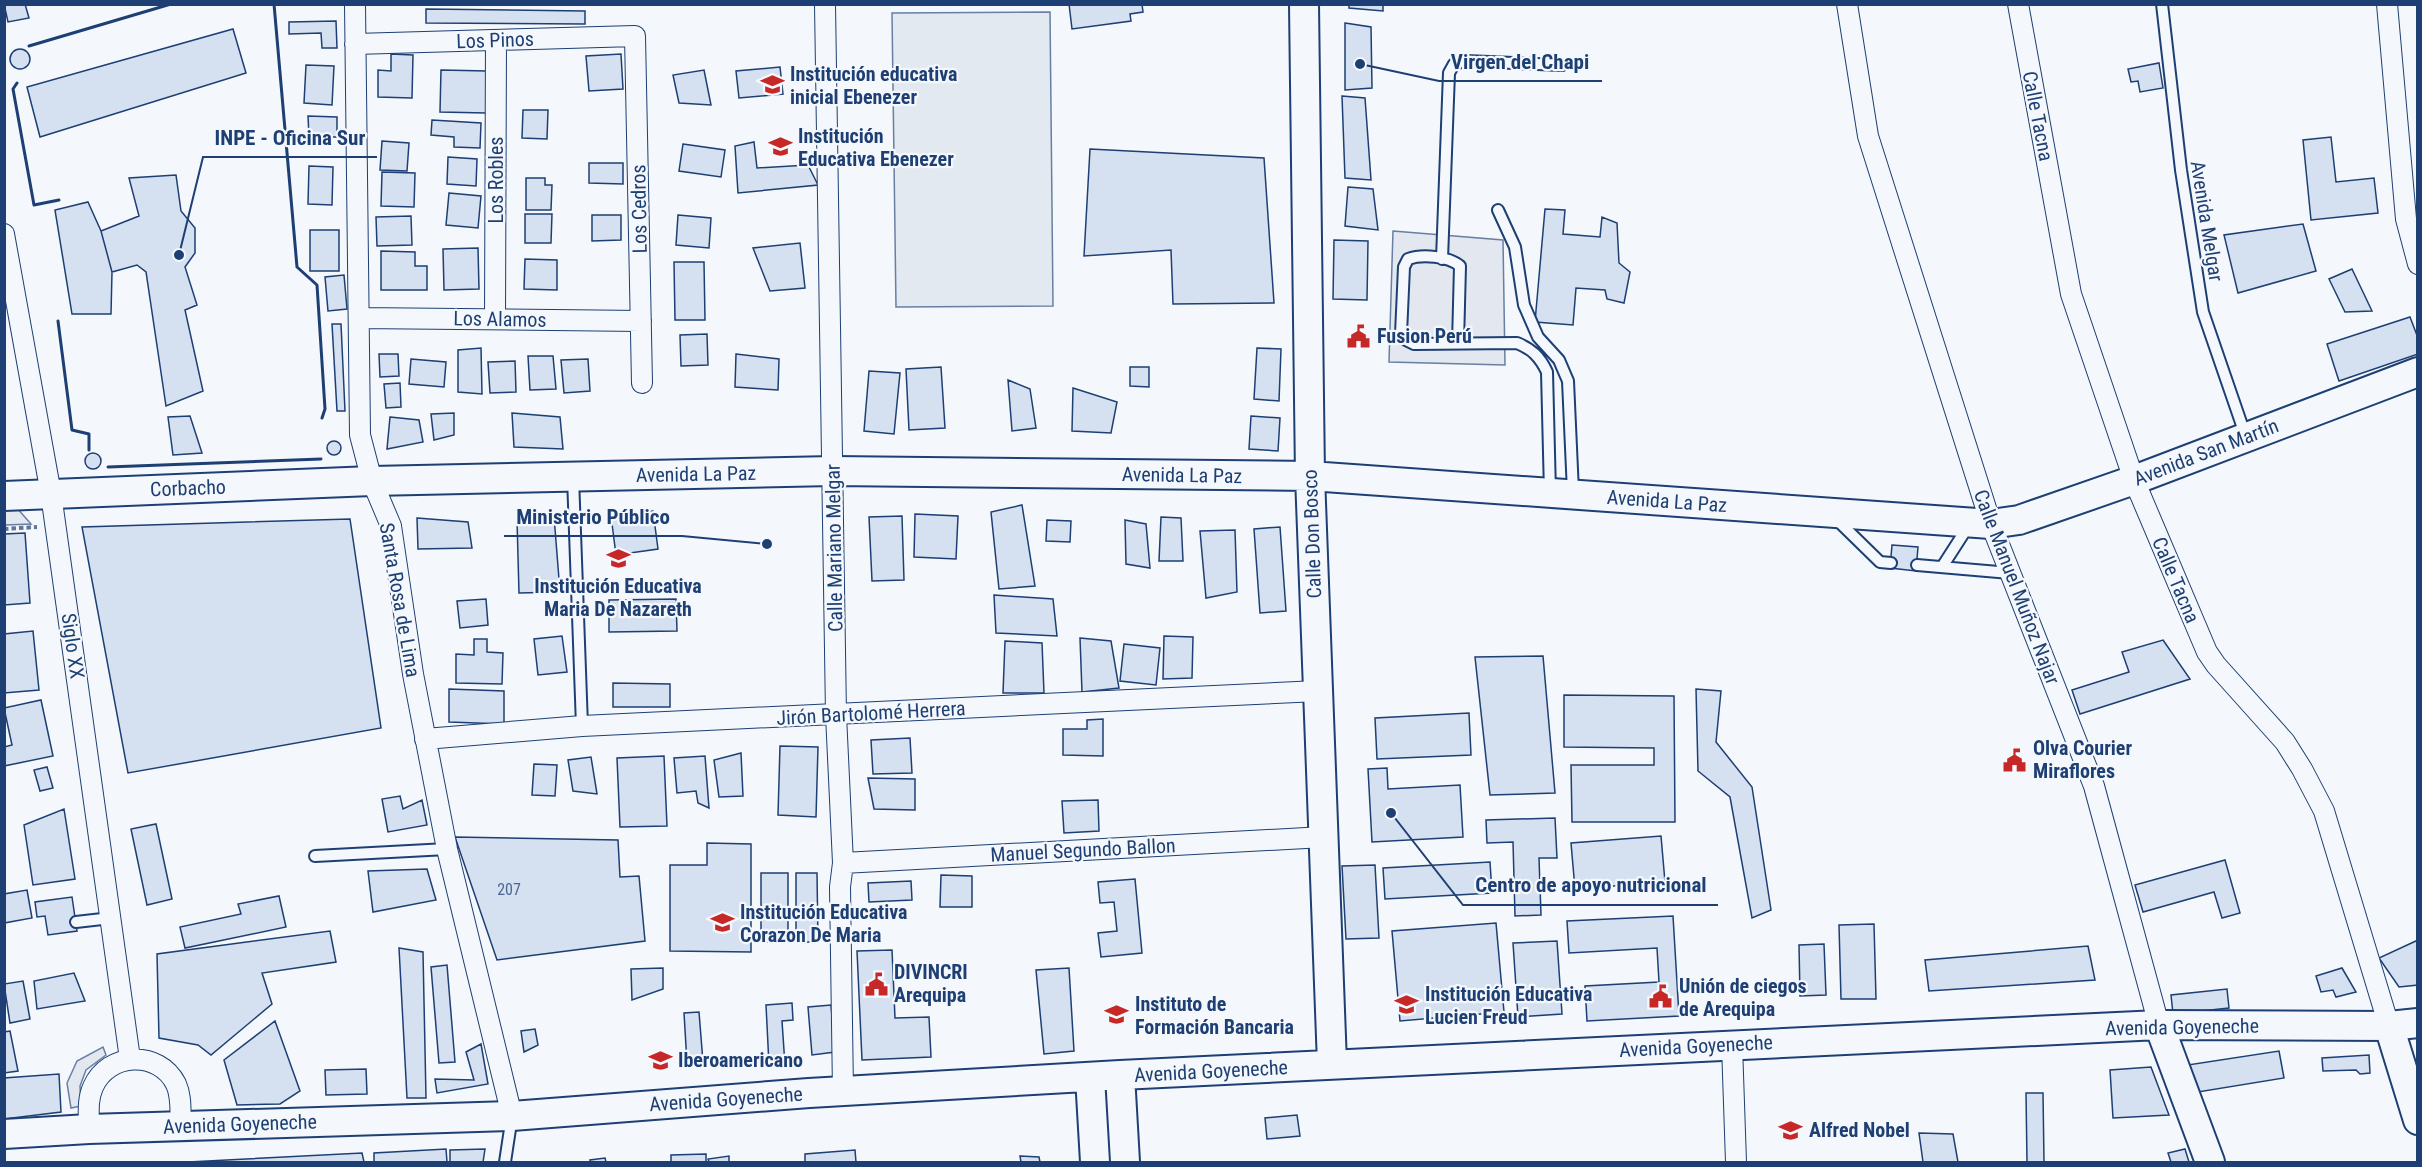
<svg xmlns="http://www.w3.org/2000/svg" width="2422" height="1167" viewBox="0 0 2422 1167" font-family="'Roboto Condensed',sans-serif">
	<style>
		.green { fill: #e3e9f0; stroke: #687fa3; stroke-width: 1.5 }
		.parking { fill: #e3e8f0; stroke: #687fa3; stroke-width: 1.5 }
		.building { fill: #d5e0f0; stroke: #1d3f73; stroke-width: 1.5 }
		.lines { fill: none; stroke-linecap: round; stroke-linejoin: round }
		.lane-casing { stroke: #1d3f73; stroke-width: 14 }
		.street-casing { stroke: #1d3f73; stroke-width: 22 }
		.secondary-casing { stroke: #1d3f73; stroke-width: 32 }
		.path { stroke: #5e769c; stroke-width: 4; stroke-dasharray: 4.5 3; stroke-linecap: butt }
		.lane { stroke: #f4f7fb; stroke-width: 10 }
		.street { stroke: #f4f7fb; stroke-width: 20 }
		.secondary { stroke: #f4f7fb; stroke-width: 28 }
		.wall { stroke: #1d3f73; stroke-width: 3 }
		.labels { text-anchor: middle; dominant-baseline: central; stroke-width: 4.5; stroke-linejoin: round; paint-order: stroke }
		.number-label { font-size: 16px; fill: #4b6792 }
		.street-label { font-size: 20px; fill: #1d3f73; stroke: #f4f7fb }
		.poi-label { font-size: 20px; font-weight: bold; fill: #1d3f73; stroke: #f4f7fb; text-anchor: start }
		.leader { fill: none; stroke: #1d3f73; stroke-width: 2 }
		.callout-dot { fill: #1d3f73; stroke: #f4f7fb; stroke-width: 2 }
		.callout-label { font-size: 21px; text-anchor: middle; font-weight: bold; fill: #1d3f73; stroke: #f4f7fb; stroke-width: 4.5; stroke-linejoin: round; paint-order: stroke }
	</style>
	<rect width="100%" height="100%" fill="#f4f7fb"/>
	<path class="green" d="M1050,12L1053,306L896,307L892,13Z
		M5,506L16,507L31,524L5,525Z"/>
	<path class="parking" d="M1393,231L1503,240L1505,365L1389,362Z
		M103,1047L106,1055L86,1070L80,1086L81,1106L71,1108L67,1083L77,1061Z"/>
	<path class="building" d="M4,4H25L29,18L8,22Z
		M1069,4H1142L1143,12L1130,14L1131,21L1072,29Z
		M1349,4H1383V11L1349,8Z
		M426,9L585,11V24L426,23Z
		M336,21L337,48H322L321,33L289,34V22Z
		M1345,23L1371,27L1372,88L1345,90Z
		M233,29L246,73L40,137L27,87Z
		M10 59a10 10 0 1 1 20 0a10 10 0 1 1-20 0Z
		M391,54L413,55L412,98L378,97V70L391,71Z
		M621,54L623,89L589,91L586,56Z
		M2159,63L2163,88L2140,92L2138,81L2131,82L2128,69Z
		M306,65L334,66L332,105L304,103Z
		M780,67L783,94L739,98L736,71Z
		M441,70L487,71L486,113L440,112Z
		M704,70L711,105L679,103L673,75Z
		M1342,96L1365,98L1371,180L1345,178Z
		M523,110H548L547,139L522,138Z
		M308,116L337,117V137H309Z
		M432,120L481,123L480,148L454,147V137L431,135Z
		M2331,137L2336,182L2374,178L2378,213L2311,220L2303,140Z
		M382,141L409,143L407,171L380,170Z
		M754,142L757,168L808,165L818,185L738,193L735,146Z
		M683,144L725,150L721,177L679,171Z
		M1090,149L1264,158L1274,303L1173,304L1171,250L1084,256Z
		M448,157L477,159L476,186L447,184Z
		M589,163H623V184L589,183Z
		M309,166L333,167L332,205L308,204Z
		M382,172L415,173L414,207L381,206Z
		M176,175L181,211L195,228V253L185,267L197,305L185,310L203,391L166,406L146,272L137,265L112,272L101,231L139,216L129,178Z
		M526,178H545V185H552L551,210H526Z
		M1348,187L1373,189L1378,230L1345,226Z
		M449,193L481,196L478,228L446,225Z
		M88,202L101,231L112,272L111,314H72L55,210Z
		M1545,209L1565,210L1563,234L1600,237L1602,217L1617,223L1619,263L1630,272L1624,303L1607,299L1605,290L1576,288L1573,325L1535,322Z
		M525,214H552L551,243H525Z
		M592,215H621V240L592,241Z
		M678,215L711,218L709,248L676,245Z
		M411,216L412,245L377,246L376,217Z
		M2303,224L2316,271L2238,293L2224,235Z
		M310,230H339V271H310Z
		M1334,240L1368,241L1367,300L1333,299Z
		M800,243L805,288L770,291L753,248Z
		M478,248L479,289L444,290L443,249Z
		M381,251L415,252V266H427V290H381Z
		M525,259L557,260V290L524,289Z
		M674,262H704L705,320H675Z
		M2352,269L2372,311L2345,312L2329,279Z
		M344,275L347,309L328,311L325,277Z
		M2410,317L2418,338V354L2339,381L2327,344Z
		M332,324H341L345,411H337Z
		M707,334L708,365L681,366L680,335Z
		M481,348L482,394L458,392V350Z
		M1257,348L1281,349L1279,401L1254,399Z
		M379,354H398L399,376L380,377Z
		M736,354L779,359L778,390L735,387Z
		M528,356H553L556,389L530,390Z
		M411,359L446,362L444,387L409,384Z
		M588,359L590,391L564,393L561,360Z
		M515,361L516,392L490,393L488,362Z
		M941,367L945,428L909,430L906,369Z
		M1130,367H1149V387L1130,386Z
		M869,371L900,373L894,434L864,431Z
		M1008,380L1030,389L1036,428L1012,431Z
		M400,383L401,407L386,408L384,384Z
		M1073,388L1117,402L1111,433L1072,431Z
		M454,413V435L434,440L431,414Z
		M512,413L560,417L563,449L514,447Z
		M190,416L202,453L173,455L168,417Z
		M1251,416L1280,418L1278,451L1249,449Z
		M390,417L419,420L423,442L387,449Z
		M327 448a7 7 0 1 1 14 0a7 7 0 1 1-14 0Z
		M85 461a8 8 0 1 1 16 0a8 8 0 1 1-16 0Z
		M1022,505L1035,586L999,589L991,512Z
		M653,511L658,549L616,555L611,516Z
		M915,514L958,516L956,559L914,557Z
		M554,516L560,592L519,593L517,520Z
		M902,516L904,580L872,581L869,517Z
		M1161,517L1181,518L1183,561H1159Z
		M417,518L468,522L472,548L418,549Z
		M350,519L381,728L128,773L82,527Z
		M1047,520L1071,521L1070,542L1046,541Z
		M1125,520L1146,524L1150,568L1126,564Z
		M1280,527L1286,611L1260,613L1254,529Z
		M1235,530L1237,592L1206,598L1200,531Z
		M25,533L30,603L4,605V534Z
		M1892,545L1918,547L1916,571L1890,568Z
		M994,595L1053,599L1057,636L996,633Z
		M486,599L488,625L460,628L457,601Z
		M676,599L677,631L609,632V600Z
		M33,631L39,690L4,693V634Z
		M562,636L567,672L538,675L534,639Z
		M1164,636L1193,637L1192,678L1163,679Z
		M1080,638L1111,641L1119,688L1082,692Z
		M474,639H487V652L503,653L502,684L456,683V654L474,655Z
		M2163,640L2190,679L2080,714L2072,690L2129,672L2122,652Z
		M1005,641L1042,643L1044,693H1003Z
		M1124,644L1160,648L1156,685L1120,681Z
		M1543,656L1555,793L1490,795L1475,657Z
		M613,683L670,684V707H613Z
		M449,689L504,691V724L449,722Z
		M1696,689L1721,691L1716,742L1752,787L1771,910L1752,918L1730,797L1698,771Z
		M1564,695L1674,696L1675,822H1572L1571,765H1654V748L1564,747Z
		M41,700L53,756L4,766V747L12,745L4,708Z
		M1469,713L1471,755L1377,759L1375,718Z
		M1103,719V756L1063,755V729H1087V720Z
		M910,738L912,773L873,774L871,740Z
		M780,746L818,747L816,817L778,815Z
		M741,753L743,796L719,797L714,760Z
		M664,756L667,826L620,827L617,758Z
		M705,756L709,808L698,803L696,791L677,793L674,758Z
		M591,757L597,794L573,791L568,760Z
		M534,764L557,765L555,796L532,795Z
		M47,767L53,788L40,791L34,770Z
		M1387,768L1388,789L1460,785L1463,837L1372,842L1368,769Z
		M868,778L915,779V810L874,809Z
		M400,796L403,809L422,800L427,825L388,832L382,799Z
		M1098,800L1099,831L1064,833L1062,801Z
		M64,809L75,879L33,885L24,825Z
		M1555,818L1557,858H1539L1541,915L1515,916L1513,842L1487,843L1486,820Z
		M156,824L172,899L147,905L131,829Z
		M1661,836L1665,882L1575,889L1571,843Z
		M455,837L618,840L620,877L639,876L645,941L497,960Z
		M707,843L751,844V952L670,951V865H707Z
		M2225,860L2240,913L2222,918L2214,892L2143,912L2135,885Z
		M1490,862L1492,893L1385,899L1383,868Z
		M1375,865L1379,938L1346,939L1342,866Z
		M427,869L436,900L373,912L368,871Z
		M761,873H788V942H761Z
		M796,873H817L818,942H796Z
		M941,875L972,876V907H940Z
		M1135,879L1142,953L1101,957L1098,933L1117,931L1114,902L1100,903L1098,882Z
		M911,881L912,900L869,902L868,883Z
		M27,890L32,918L4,923V894Z
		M279,896L286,927L185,948L180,927L241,914L238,904Z
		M72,897L77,931L48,935L45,916L37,917L35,902Z
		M1673,916L1679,1016L1587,1021L1585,986L1659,982L1657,948L1569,953L1567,921Z
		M1496,923L1504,1012L1400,1021L1392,931Z
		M1874,924L1876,999H1841L1839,925Z
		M330,931L336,962L262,973L272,1004L211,1055L198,1045L159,1038L157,954Z
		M2418,940V985L2399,987L2379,958Z
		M1557,941L1562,1014L1518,1017L1513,943Z
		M1824,944L1826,995L1800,996L1799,945Z
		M2088,946L2095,980L1929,991L1925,960Z
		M399,948L423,952L426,1098H407Z
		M892,950L895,1018L929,1017L931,1057L862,1060L857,951Z
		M447,965L455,1062L439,1063L431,967Z
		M663,968V989L632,1000L631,969Z
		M1069,968L1074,1051L1044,1054L1036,970Z
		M2342,968L2356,992L2336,997L2333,990L2321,992L2316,976Z
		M74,973L85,1001L37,1009L34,981Z
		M23,981L30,1019L10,1023L4,984Z
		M2227,989L2229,1008L2173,1014L2171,995Z
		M792,1003L793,1020L782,1021L785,1065H769L766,1005Z
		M831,1005L835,1052L812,1055L808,1007Z
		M699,1012L703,1062L687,1063L684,1013Z
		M275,1021L300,1091L280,1104L237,1105L224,1060Z
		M535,1029L538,1045L524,1052L521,1031Z
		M10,1031L18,1071L4,1073V1032Z
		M481,1044L488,1084L437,1093L435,1079L474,1080L466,1052Z
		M2279,1051L2284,1078L2198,1092L2181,1066Z
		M2369,1055L2370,1073L2360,1074L2356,1070L2323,1071L2322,1058Z
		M2151,1067L2169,1115L2113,1118L2110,1070Z
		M366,1069L367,1094L326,1095L325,1070Z
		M59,1074L61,1112L4,1119V1078Z
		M2026,1093H2043L2044,1162H2027Z
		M1297,1115L1300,1136L1267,1139L1265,1118Z
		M1919,1133L1953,1134L1958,1162H1923Z
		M446,1149L447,1162H374V1153Z
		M485,1149L483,1162H450V1150Z
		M2185,1149L2189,1162H2171L2168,1153Z
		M855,1150L856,1162H805V1154Z
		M362,1153L364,1162H188Z
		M706,1154V1162H671V1155Z
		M729,1156V1162H709L708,1159Z
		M1020,1156L1039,1157L1040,1162H1021Z
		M605,1158L606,1162H590V1160Z"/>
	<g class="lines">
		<defs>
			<path id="lane" d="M2162,4L2181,170L2203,312L2246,437
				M1498,210L1515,247L1524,305L1538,337L1559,360L1568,381L1573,492
				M1442,259L1449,73L1454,64L1465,61L1562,65
				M1458,343L1460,266C1448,256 1422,254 1408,259L1404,267L1401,334L1406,340L1414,344L1517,343C1532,349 1540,357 1547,372L1550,493
				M573,477L582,726
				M1836,519L1880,562L1891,563
				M1917,565L2010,573
				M1942,567L1969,525
				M315,856L447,849
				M76,922L111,918
				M505,1162L512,1116"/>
			<path id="street" d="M355,4L360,435L372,481L391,526L413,674L447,849L512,1116
				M825,4L836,715L843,863L840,887L843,1091
				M1847,4L1868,136L1991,524L2094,786L2159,1025
				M2018,4L2071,294L2134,480L2207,652L2216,665L2285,742L2302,769L2324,811L2389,1026
				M2387,4L2406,219L2418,264
				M355,44L635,36L642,383
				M4,234L51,494L130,1059
				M359,318L641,321
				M495,319L496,40
				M425,739L582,726L1318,691
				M843,863L1324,837
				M1732,1045L1736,1162
				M89,1129C89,1115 87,1100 93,1087C108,1052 159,1050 176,1084C182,1097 180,1112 181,1126"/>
			<path id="secondary" d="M1304,4L1310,476L1332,1064
				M4,496L372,481L833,471L1310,476L1991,524L2019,520L2134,480L2418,372
				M2159,1025L2210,1162
				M2389,1026L2418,1120
				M1120,1075L1125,1162
				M1090,1077L1095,1162
				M4,1134L89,1129L512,1116L809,1093L1120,1075L2159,1025L2389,1026L2418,1023"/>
		</defs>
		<use href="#lane" class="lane-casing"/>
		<use href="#street" class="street-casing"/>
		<use href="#secondary" class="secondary-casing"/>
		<path class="path" d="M4,529L37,527"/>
		<use href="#lane" class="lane"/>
		<use href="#street" class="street"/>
		<use href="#secondary" class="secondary"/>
		<path class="wall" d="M274,4L297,267L317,285L325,409L322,418
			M29,46L171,4
			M17,83L13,89L34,205L59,200
			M58,321L72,430L89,434V450
			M108,467L321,459"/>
	</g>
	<defs>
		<symbol id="school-bare" viewBox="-9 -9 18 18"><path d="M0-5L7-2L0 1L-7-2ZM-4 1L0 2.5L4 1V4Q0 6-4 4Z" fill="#c62828" stroke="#f4f7fb" stroke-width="2.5" paint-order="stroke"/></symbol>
		<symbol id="civic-bare" viewBox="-9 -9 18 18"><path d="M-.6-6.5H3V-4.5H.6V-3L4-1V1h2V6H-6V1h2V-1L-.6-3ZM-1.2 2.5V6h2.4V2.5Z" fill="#c62828" stroke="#f4f7fb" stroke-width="2.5" paint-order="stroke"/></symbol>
		<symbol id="university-bare" viewBox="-9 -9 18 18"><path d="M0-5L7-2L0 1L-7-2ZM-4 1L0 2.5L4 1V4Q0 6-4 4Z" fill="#c62828" stroke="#f4f7fb" stroke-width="2.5" paint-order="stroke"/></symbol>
	</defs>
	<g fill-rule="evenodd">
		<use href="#school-bare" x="756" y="68" width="33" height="33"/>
		<use href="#school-bare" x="764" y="130" width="33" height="33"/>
		<use href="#civic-bare" x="1342" y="320" width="33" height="33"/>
		<use href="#school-bare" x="602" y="542" width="33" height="33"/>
		<use href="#civic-bare" x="1998" y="744" width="33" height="33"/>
		<use href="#school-bare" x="706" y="906" width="33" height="33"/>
		<use href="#civic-bare" x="860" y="968" width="33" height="33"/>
		<use href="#civic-bare" x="1644" y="980" width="33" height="33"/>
		<use href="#school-bare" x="1390" y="988" width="33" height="33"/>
		<use href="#university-bare" x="1100" y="998" width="33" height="33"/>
		<use href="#school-bare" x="644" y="1044" width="33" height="33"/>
		<use href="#school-bare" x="1774" y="1114" width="33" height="33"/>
	</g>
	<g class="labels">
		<g class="number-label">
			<text x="509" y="889">207</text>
		</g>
		<g class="street-label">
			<text transform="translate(495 40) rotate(-2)">Los Pinos</text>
			<text transform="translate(2038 116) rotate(79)">Calle Tacna</text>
			<text transform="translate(496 180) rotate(-90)">Los Robles</text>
			<text transform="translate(639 209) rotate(-91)">Los Cedros</text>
			<text transform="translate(2207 221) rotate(81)">Avenida Melgar</text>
			<text transform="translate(500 319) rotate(1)">Los Alamos</text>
			<text transform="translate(2206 452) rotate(-21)">Avenida San Martín</text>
			<text transform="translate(696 474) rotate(-1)">Avenida La Paz</text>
			<text transform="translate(1182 475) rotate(1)">Avenida La Paz</text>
			<text transform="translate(188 488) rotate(-2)">Corbacho</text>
			<text transform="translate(1667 501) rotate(4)">Avenida La Paz</text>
			<text transform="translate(1312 534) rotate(-92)">Calle Don Bosco</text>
			<text transform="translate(834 548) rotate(-91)">Calle Mariano Melgar</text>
			<text transform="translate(2176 580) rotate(67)">Calle Tacna</text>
			<text transform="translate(2017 587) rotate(69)">Calle Manuel Muñoz Najar</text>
			<text transform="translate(400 600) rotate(80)">Santa Rosa de Lima</text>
			<text transform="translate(73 646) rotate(82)">Siglo XX</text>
			<text transform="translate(871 713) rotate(-3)">Jirón Bartolomé Herrera</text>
			<text transform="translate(1083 850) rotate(-3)">Manuel Segundo Ballon</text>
			<text transform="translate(2182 1027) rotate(-1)">Avenida Goyeneche</text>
			<text transform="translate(1696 1046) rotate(-3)">Avenida Goyeneche</text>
			<text transform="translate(1211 1071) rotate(-3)">Avenida Goyeneche</text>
			<text transform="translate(726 1099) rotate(-4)">Avenida Goyeneche</text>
			<text transform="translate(240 1124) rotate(-2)">Avenida Goyeneche</text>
		</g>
		<g class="poi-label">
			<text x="790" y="74">Institución educativa<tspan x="790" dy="23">inicial Ebenezer</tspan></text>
			<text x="798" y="136">Institución<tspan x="798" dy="23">Educativa Ebenezer</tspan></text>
			<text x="1377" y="336">Fusion Perú</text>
			<text x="618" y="586" text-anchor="middle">Institución Educativa<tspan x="618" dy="23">Maria De Nazareth</tspan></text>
			<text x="2033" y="748">Olva Courier<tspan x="2033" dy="23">Miraflores</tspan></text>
			<text x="740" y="912">Institución Educativa<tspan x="740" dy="23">Corazon De Maria</tspan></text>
			<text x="894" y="972">DIVINCRI<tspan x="894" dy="23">Arequipa</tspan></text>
			<text x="1679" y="986">Unión de ciegos<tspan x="1679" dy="23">de Arequipa</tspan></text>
			<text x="1425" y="994">Institución Educativa<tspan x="1425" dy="23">Lucien Freud</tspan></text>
			<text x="1135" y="1004">Instituto de<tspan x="1135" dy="23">Formación Bancaria</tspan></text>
			<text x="678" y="1060">Iberoamericano</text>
			<text x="1809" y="1130">Alfred Nobel</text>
		</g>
	</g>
	<path class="leader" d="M1360 64L1439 81H1602M179 255L203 157H377M767 544L682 536H504M1391 813L1463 905H1718"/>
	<g class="callout-dot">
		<circle cx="1360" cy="64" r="6"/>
		<circle cx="179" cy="255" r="6"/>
		<circle cx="767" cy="544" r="6"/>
		<circle cx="1391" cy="813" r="6"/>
	</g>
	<g class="callout-label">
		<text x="1520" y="69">Virgen del Chapi</text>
		<text x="290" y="145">INPE - Oficina Sur</text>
		<text x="593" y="524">Ministerio Público</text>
		<text x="1591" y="892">Centro de apoyo nutricional</text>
	</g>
	<rect width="2422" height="1167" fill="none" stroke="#1d3f73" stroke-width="12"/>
</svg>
